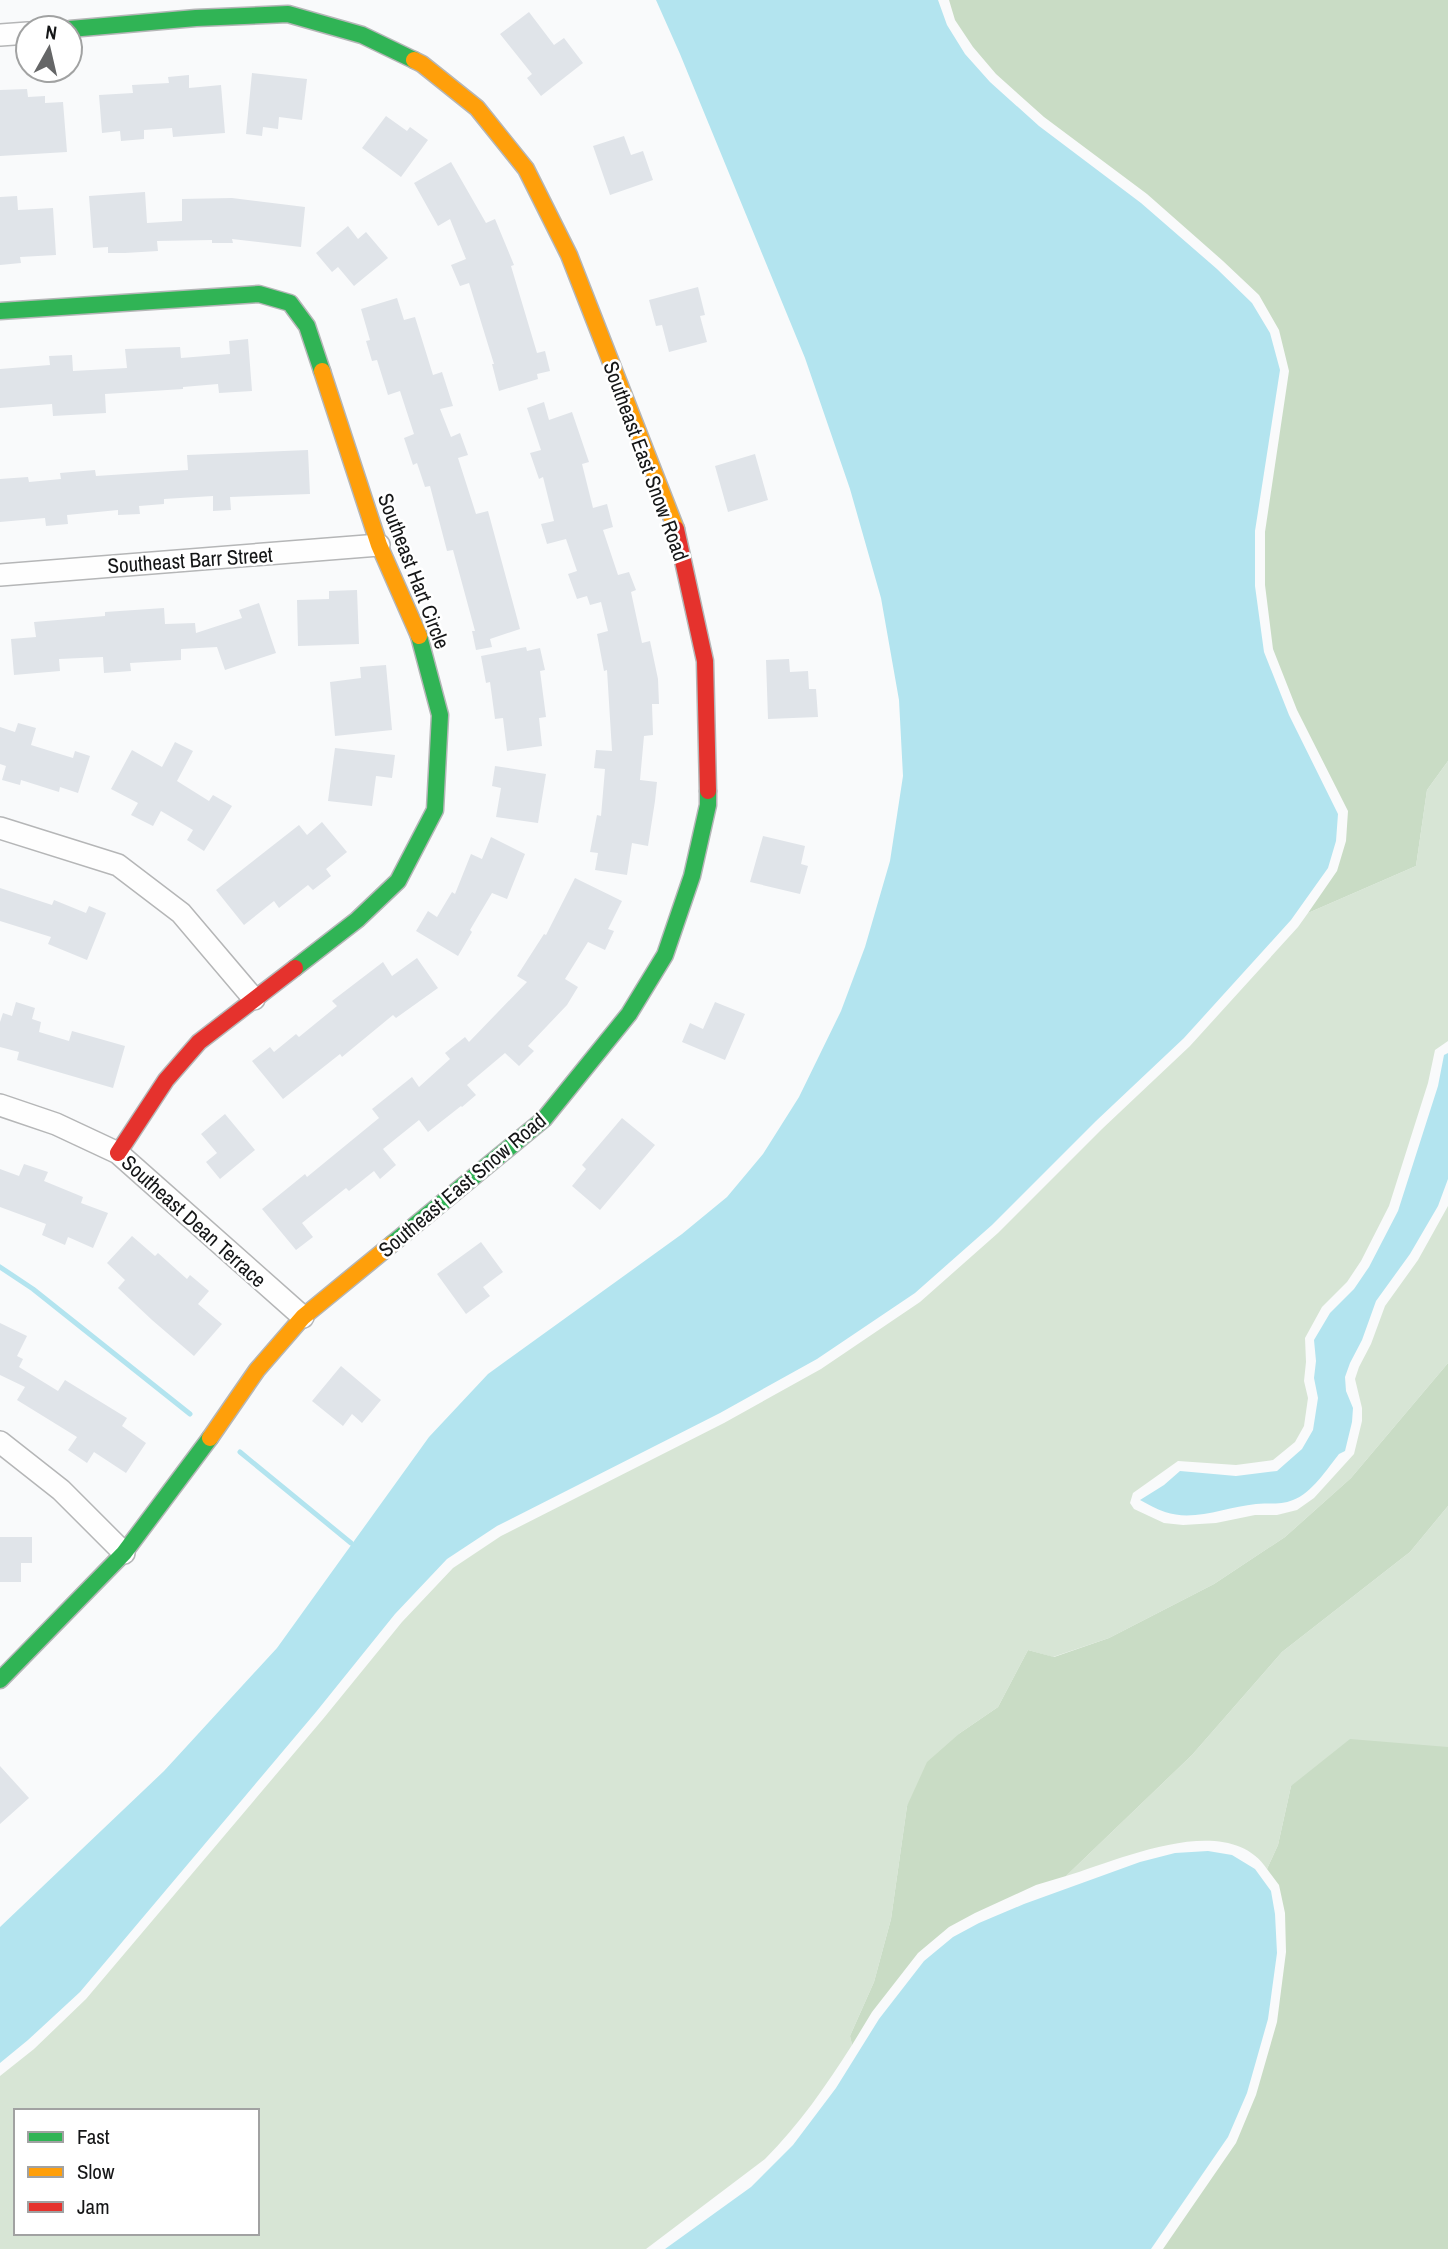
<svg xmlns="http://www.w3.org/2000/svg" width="1448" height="2249" viewBox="0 0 1448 2249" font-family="'Archivo Narrow',sans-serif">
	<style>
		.green { fill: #d7e5d5; fill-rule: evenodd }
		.forest { fill: #c9dcc5 }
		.water { fill: #b3e4ef }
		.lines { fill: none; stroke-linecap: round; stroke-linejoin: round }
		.stream { stroke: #b3e4ef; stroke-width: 5 }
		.building { fill: #e0e4e9 }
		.street-casing { stroke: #b5b6b7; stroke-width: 24 }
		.fast-casing { stroke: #b5b6b7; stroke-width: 19 }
		.slow-casing { stroke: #b5b6b7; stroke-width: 19 }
		.jam-casing { stroke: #b5b6b7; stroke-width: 19 }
		.street { stroke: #fefefe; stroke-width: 21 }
		.fast { stroke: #30b455; stroke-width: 16 }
		.slow { stroke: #ff9f0a; stroke-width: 16 }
		.jam { stroke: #e5322d; stroke-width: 16 }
		.labels { text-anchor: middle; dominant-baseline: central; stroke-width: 5; stroke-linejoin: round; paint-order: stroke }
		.street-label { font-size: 21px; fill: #151617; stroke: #fff }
	</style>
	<rect width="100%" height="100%" fill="#f9fafb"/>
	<path class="green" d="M1448,761V1041L1435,1050L1428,1083L1389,1206L1361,1261L1347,1282L1322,1307L1305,1338L1306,1362L1304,1381L1308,1398L1304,1426L1295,1442L1273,1460L1236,1465L1178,1461L1133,1493L1130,1503L1134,1509L1164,1523L1183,1525L1216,1523L1255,1515H1277L1297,1510L1314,1498L1354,1454L1362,1421V1408L1355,1379L1359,1367L1371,1344L1385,1306L1418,1260L1448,1206V1363L1351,1478L1285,1537L1214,1584L1109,1638L1053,1657L1028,1650L998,1707L960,1733L907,1806L891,1919L874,1982L850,2036L852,2045C826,2086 799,2125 765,2159L646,2249H0V2076L34,2049L86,1999L323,1719L402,1622L453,1568L501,1536L724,1423L821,1369L920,1302L998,1233L1102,1129L1190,1046L1298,927L1308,913L1416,866L1427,790ZM16,2111H257V2233H16Z
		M1448,1506V1747L1291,1786L1278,1845L1267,1869C1227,1809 1118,1861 1066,1876L1192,1755L1282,1652L1410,1552Z"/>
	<path class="forest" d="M949,0H1448V761L1427,790L1416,866L1308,913L1337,871L1346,841L1348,811L1297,710L1273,649L1265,585V532L1289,371L1279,330L1259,295L1223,261L1147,194L1044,117L996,74L973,47L955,20Z
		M1448,1363V1506L1410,1552L1282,1652L1192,1755L1066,1876L1036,1885L975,1913L949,1927L918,1953L872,2012L852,2045L850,2036L874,1982L891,1919L907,1806L927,1762L960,1733L998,1707L1028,1650L1054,1657L1109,1638L1214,1584L1285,1537L1351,1478Z
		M1350,1739L1448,1747V2249H1163L1236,2143L1256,2095L1277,2022L1286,1952L1285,1913L1279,1885L1267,1869L1278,1845L1291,1786Z"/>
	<path class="water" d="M656,0H938L947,25L965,54L990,82L1039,126L1141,203L1217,269L1252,303L1270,333L1280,370L1255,531V586L1264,652L1289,715L1338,814L1336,841L1328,868L1291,920L1184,1038L1096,1121L992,1225L915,1293L817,1359L720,1413L497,1526L447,1559L395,1614L316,1712L80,1992L28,2040L0,2063V1927L164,1771L277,1648L429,1437L488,1374L682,1234L727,1197L763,1154L799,1097L841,1011L865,947L890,861L903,776L899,700L881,598L850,489L805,358L680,54Z
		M1448,1053V1179L1438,1206L1410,1254L1376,1301L1362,1340L1350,1363L1345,1377L1346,1391L1353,1408L1352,1422L1345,1451L1339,1454C1327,1469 1312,1493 1293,1500C1281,1505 1269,1503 1256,1504C1226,1507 1194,1522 1165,1512C1156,1509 1148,1504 1140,1500L1164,1485L1180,1471L1236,1476L1277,1471L1302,1449L1313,1430L1318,1398L1314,1378L1316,1361L1314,1340L1330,1313L1354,1289L1369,1267L1398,1211L1438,1086L1444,1055Z
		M1208,1851L1232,1855L1255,1869L1271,1891L1275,1914L1277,1953L1268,2019L1247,2093L1228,2137L1151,2249H665L751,2187L793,2145L836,2088L879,2019L924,1961L953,1937L979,1923L1024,1904L1140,1862L1175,1853Z"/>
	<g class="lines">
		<path class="stream" d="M0,1267L33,1289L190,1414
			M240,1452L351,1543"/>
	</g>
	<path class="building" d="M529,12L554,45L564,38L583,63L541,96L527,78L532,74L500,34Z
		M252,73L307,79L302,120L279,117L278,129L263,127L262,136L246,134Z
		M189,75V88L221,85L225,133L173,137L172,128L144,130V139L121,141L120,131L102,133L99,95L133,93L132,85L169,83L168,77Z
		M27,89L28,97L45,96V103L63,102L67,152L0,156V90Z
		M386,116L407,131L410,127L428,140L401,177L362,148Z
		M624,136L631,155L643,151L653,180L610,195L593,146Z
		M451,162L486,223L495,219L514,265L511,266L537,353L545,351L550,371L537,374L538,379L499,391L492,364H494L469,283L460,286L451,265L466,259L450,219L438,226L414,183Z
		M145,192L147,223L182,221V199L232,198L305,207L301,247L232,239L233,243H212V240L157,241L158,251L125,253H108V247L93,248L89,196Z
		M17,196L18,210L53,208L56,255L20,257L21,263L0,265V197Z
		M348,226L358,239L366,232L388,258L354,286L338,267L332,272L316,253Z
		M698,287L705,315L700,316L707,342L669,352L662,325L656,326L649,300Z
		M397,298L404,320L415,317L433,375L442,372L453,406L440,409L451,437L460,433L468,455L458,458L476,514L488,511L520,629L490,639L492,647L476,650L472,631H475L453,550L447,551L430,486L425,487L417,463L413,465L404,438L414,434L400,391L388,395L377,360L372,361L366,341L370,340L361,309Z
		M248,339L252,391L219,393L218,384L183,387V389L105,394L106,413L53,416L52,404L0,408V369L50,365L49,356L72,355L73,371L127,368L125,349L180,347L181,358L230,354L229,341Z
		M544,402L549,420L572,412L589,462L582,464L593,508L607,504L613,527L603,530L618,575L629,572L636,590L631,592L642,643L650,641L658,679L659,704H652L653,735L644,736L640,780L657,782L655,801L648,846L632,843L627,875L595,870L598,853L590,852L597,815L601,816L605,769L594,768L596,750L612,751L607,670L604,671L597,634L608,631L601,602L590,605L587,596L577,599L568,574L577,571L566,539L547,544L541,524L554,521L543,477L539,479L530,453L541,450L527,408Z
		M308,450L310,494L230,497L231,510L213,511V496L164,499V504L139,506L140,514L118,515V510L67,515L68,524L46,526L45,518L0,522V479L28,477L29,482L61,479L60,473L95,470L96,476L188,470L187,455Z
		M755,454L768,500L728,512L715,466Z
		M357,590L359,644L298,646L297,600L329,599V591Z
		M259,603L276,653L225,670L217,647L181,649V660L130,663L131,671L104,673L103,657L59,659L60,671L14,675L11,639L36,637L34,622L105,616V612L164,608L165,624L195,623L196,633L242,618L239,610Z
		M526,647L527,651L540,648L545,670L540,671L546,717L539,718L542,746L507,751L503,718L495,719L490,682L486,683L481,656Z
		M789,659L790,672L808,671L809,689H816L818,717L768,719L766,660Z
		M386,665L392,730L335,736L330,682L361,678L360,667Z
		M18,723L36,728L31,745L73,758L75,751L90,756L78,793L60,787L59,792L21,780L20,785L2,780L6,766L0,764V727L15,732Z
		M175,742L193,751L177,781L209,801L213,795L232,806L204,851L187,840L193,830L161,811L153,826L131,815L138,803L111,789L132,750L162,767Z
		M335,748L395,755L392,778L376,776L372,806L328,801Z
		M495,766L546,774L538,823L496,817L501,788L492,786Z
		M322,822L347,852L326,869L331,876L313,890L308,885L279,908L274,901L244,925L216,890L299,825L307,835Z
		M763,836L805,846L801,864L808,866L800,894L750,882Z
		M491,837L525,854L507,899L492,893L470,930L472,932L458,956L416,931L428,911L437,917L452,892L455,894L471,854L482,859Z
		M575,878L622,901L608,929L614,931L605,950L588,942L565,979L578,987L567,1005L528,1046L534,1051L519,1066L505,1053L467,1085L476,1095L462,1107L461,1106L428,1132L419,1120L383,1149L396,1165L380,1179L374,1171L349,1191L346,1188L302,1223L313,1237L296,1250L262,1209L305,1174L307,1177L379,1118L372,1109L412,1077L419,1087L450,1059L445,1053L465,1037L469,1042L527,982L517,976L544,934L546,935Z
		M0,888L52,905L54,900L86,913L89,906L106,913L87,960L48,944L51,937L0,921Z
		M417,958L438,988L396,1018L393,1015L342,1057L340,1054L283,1099L252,1061L270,1047L274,1052L296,1034L299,1037L337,1006L332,1001L383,962L392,976Z
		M16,1002L35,1008L32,1019L41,1022L39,1032L69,1041L72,1031L125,1046L113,1088L17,1060L19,1052L0,1047V1022L3,1013L12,1016Z
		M715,1002L745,1014L725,1060L682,1042L690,1023L703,1029Z
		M225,1114L255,1150L220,1179L206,1162L217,1153L201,1134Z
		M622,1118L655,1145L600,1210L572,1186L586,1169L582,1165Z
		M24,1164L48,1172L44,1181L83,1197L81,1203L108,1213L93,1248L68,1237L65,1245L42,1235L46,1224L0,1207V1169L19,1176Z
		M132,1236L155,1256L158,1253L187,1279L190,1275L209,1291L198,1304L222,1324L194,1356L152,1320L118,1288L125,1280L107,1263Z
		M481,1242L503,1272L483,1287L490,1296L466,1314L437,1274Z
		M0,1323L27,1336L17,1356L23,1359L19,1367L58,1391L65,1380L127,1418L122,1426L146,1443L126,1473L94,1452L87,1463L68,1450L77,1437L17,1400L25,1387L0,1375Z
		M341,1366L381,1400L362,1423L352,1414L343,1426L312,1401Z
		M0,1537H32V1563H21V1582H0Z
		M0,1766L29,1798L0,1824Z"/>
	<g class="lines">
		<defs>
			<path id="street" d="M0,35L28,33
				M0,575L379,545
				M0,828L118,865L181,913L254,999
				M0,1105L56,1124L118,1153L303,1317
				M0,1442L61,1490L124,1553"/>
			<path id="fast" d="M70,29L196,18L288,14L362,35L414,60
				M0,311L259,294L290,303L307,326L322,371
				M295,968L357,920L398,881L435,810L440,715L419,636
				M392,1244L544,1119L629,1014L665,955L692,876L708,805V791
				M0,1680L124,1553L210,1438"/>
			<path id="slow" d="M414,60L422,64L477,108L526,169L569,255L676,529
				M322,371L379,545L419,636
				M210,1438L257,1370L303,1317L392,1244"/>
			<path id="jam" d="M676,529L705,661L708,791
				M118,1153L166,1080L199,1042L295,968"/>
		</defs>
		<use href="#street" class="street-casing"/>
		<use href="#fast" class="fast-casing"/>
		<use href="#slow" class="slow-casing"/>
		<use href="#jam" class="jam-casing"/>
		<use href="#street" class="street"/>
		<use href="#fast" class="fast"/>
		<use href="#slow" class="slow"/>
		<use href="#jam" class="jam"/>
	</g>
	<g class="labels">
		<g class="street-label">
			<text transform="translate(646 461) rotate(70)">Southeast East Snow Road</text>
			<text transform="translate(190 560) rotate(-4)">Southeast Barr Street</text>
			<text transform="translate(414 571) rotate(69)">Southeast Hart Circle</text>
			<text transform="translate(462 1185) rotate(-40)">Southeast East Snow Road</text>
			<text transform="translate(194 1221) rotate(42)">Southeast Dean Terrace</text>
		</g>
	</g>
	<rect x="14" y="2109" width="245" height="126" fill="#ffffff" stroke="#a1a2a2" stroke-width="2"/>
	<rect x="28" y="2132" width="35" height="10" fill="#30b455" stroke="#a1a2a2" stroke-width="2"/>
	<text x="77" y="2144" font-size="21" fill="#151617">Fast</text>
	<rect x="28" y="2167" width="35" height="10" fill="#ff9f0a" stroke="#a1a2a2" stroke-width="2"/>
	<text x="77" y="2179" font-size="21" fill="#151617">Slow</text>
	<rect x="28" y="2202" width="35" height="10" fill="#e5322d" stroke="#a1a2a2" stroke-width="2"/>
	<text x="77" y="2214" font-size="21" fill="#151617">Jam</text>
	<g transform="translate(49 49) rotate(8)"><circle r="33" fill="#ffffff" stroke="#a1a2a2" stroke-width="2"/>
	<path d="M0-5L12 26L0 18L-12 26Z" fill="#656667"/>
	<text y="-10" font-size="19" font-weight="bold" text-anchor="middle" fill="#151617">N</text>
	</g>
</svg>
